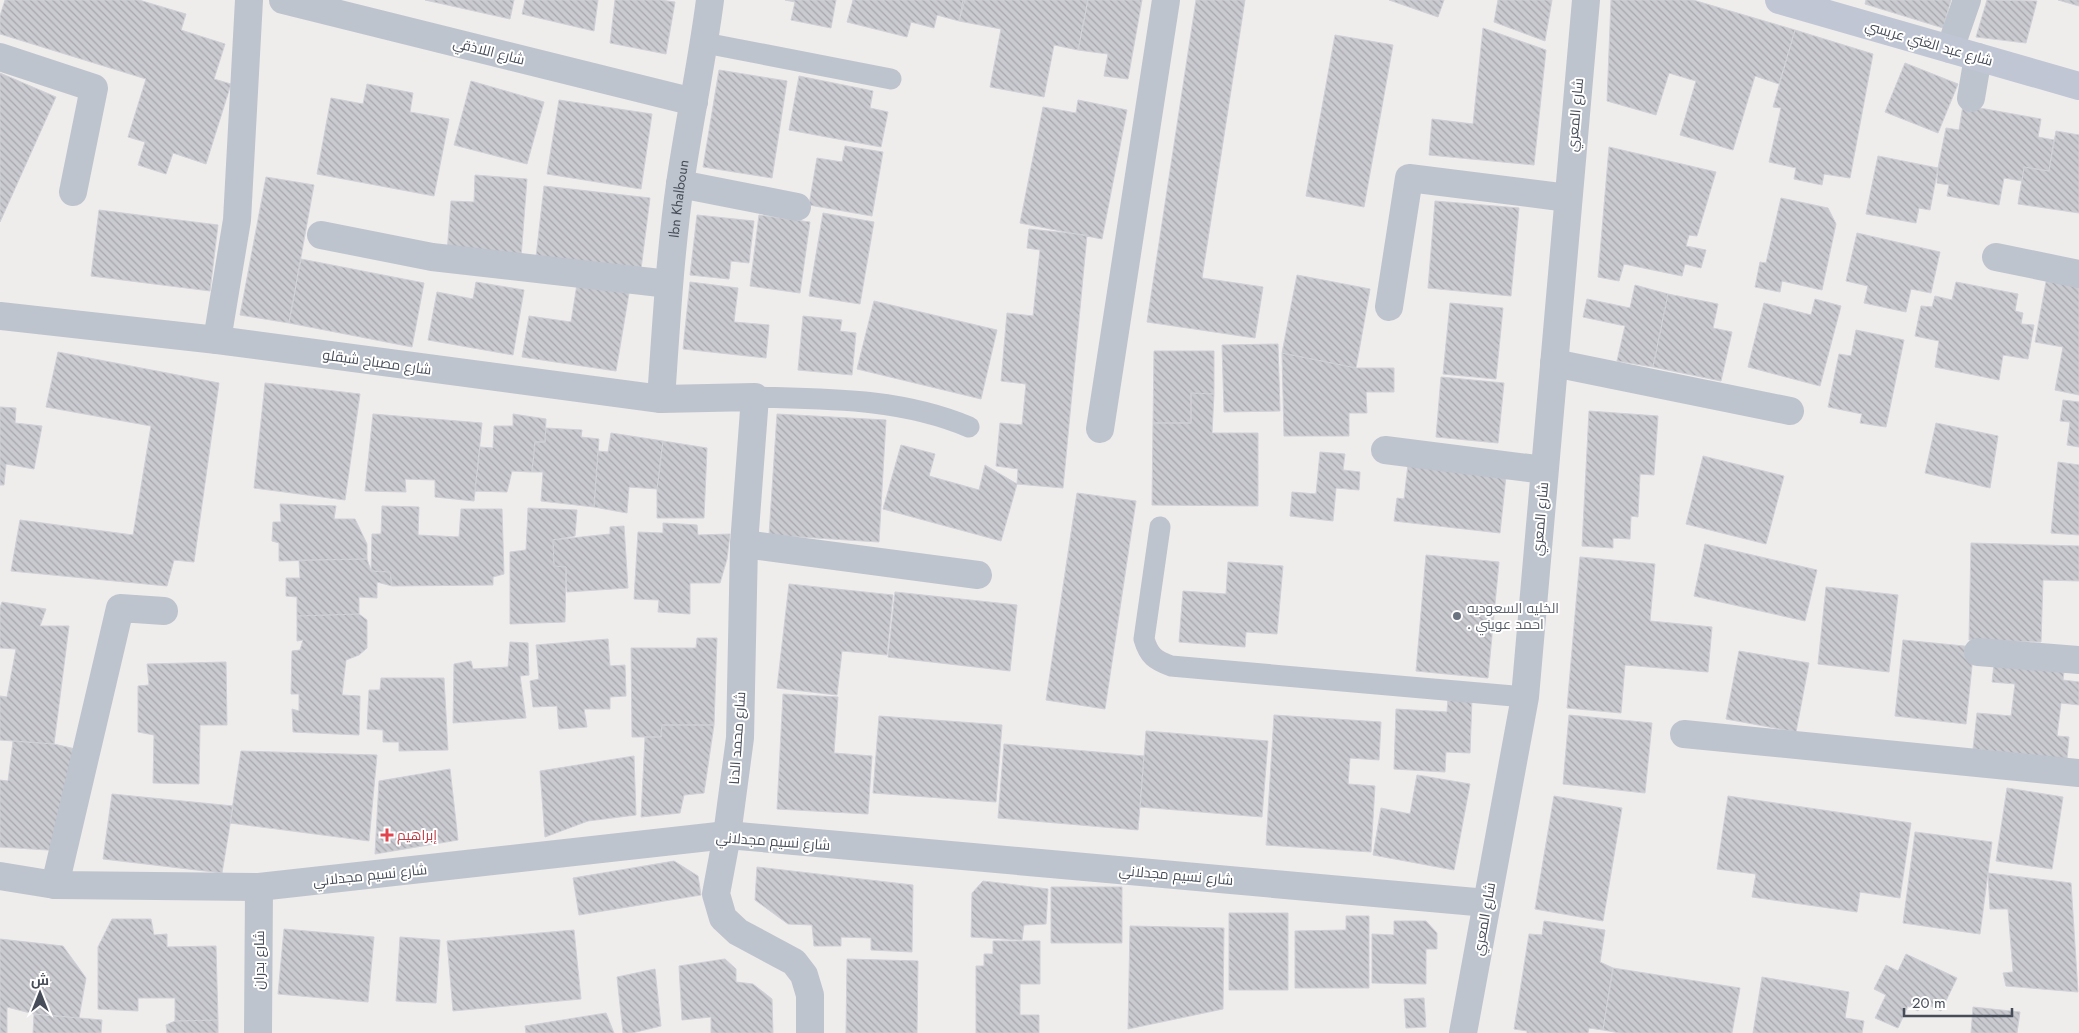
<svg xmlns="http://www.w3.org/2000/svg" width="2079" height="1033" viewBox="0 0 2079 1033" font-family="Jost,Cairo,sans-serif">
	<style>
		.building { fill: url(#building-back-hatch); stroke: #d0d1d7 }
		.lines { fill: none; stroke-linecap: round; stroke-linejoin: round }
		.lane { stroke: #bec4cd; stroke-width: 21 }
		.street { stroke: #bec4cd; stroke-width: 28 }
		.secondary { stroke: #c0c6d4; stroke-width: 28 }
		.worship-dot { fill: #6b7280; stroke: #fff; stroke-width: 2 }
		.health-dot { fill: #e0444e; stroke: #fff; stroke-width: 2 }
		.labels { text-anchor: middle; dominant-baseline: central; stroke-width: 4; stroke-linejoin: round; paint-order: stroke }
		.street-label { font-size: 14px; fill: #464c58; stroke: #fff }
		.worship-label { font-size: 14px; fill: #5b616d; stroke: #fff; text-anchor: start }
		.health-label { font-size: 14px; fill: #be3a42; stroke: #fff; text-anchor: start }
	</style>
	<defs>
		<pattern id="building-back-hatch" width="6" height="6" patternUnits="userSpaceOnUse" patternTransform="scale(1.25)"><rect width="6" height="6" fill="#cacad1"/><path d="M-1 5l2 2M0 0l6 6M5-1l2 2" fill="none" stroke="#a6a6ac"/></pattern>
	</defs>
	<rect width="100%" height="100%" fill="#efecec"/>
	<path class="building" d="M5,0H139L186,14L181,30L225,44L214,79L231,84L206,164L173,153L166,174L138,165L145,142L128,137L146,79L0,34V16Z
		M425,0H514L510,19Z
		M525,0H598L594,31L522,14Z
		M615,0H660L675,2L666,54L610,43Z
		M785,0H836L831,28L791,20L795,2Z
		M853,0H965L959,21L937,15L934,28L911,22L907,37L847,22Z
		M963,0H1088L1078,50L1054,45L1044,97L990,87L1001,29L959,21Z
		M1088,0H1142L1128,79L1104,76L1108,54L1078,50Z
		M1196,0H1245L1202,278L1263,287L1255,338L1147,322Z
		M1389,0H1444L1438,17Z
		M1498,0H1552L1545,41L1494,22Z
		M1611,0H1693L1795,30L1779,84L1755,76L1733,150L1680,135L1696,81L1669,73L1656,115L1607,101Z
		M1866,0H1951L1943,28L1865,4Z
		M1987,0L2037,1L2026,43L1976,37Z
		M2058,0H2079V6Z
		M1483,28L1546,50L1534,165L1429,155L1432,119L1473,124Z
		M1795,30L1873,54L1850,178L1824,174L1822,185L1794,179L1796,168L1769,162L1781,108L1773,107Z
		M1335,35L1393,45L1364,207L1306,196Z
		M1905,63L1958,84L1938,133L1885,112Z
		M719,70L787,81L772,178L703,167Z
		M0,73L56,97L0,222Z
		M799,76L873,91L870,108L888,112L881,147L789,130Z
		M471,81L544,102L527,164L454,145Z
		M367,84L413,93L410,112L449,119L434,196L317,174L331,98L363,104Z
		M559,100L652,114L641,189L547,174Z
		M1078,100L1127,110L1102,239L1020,223L1043,107L1076,113Z
		M1963,105L2041,119L2038,137L2054,140L2049,171L2024,167L2022,181L2004,178L1999,205L1947,196L1949,185L1937,183L1938,168L1946,128L1959,130Z
		M2056,131L2079,135V213L2018,204L2024,167L2049,171Z
		M845,146L883,152L872,216L809,205L817,158L842,162Z
		M1609,147L1716,172L1697,236L1689,235L1686,246L1706,250L1701,268L1685,264L1682,276L1624,264L1619,281L1598,277Z
		M1878,156L1938,168L1930,210L1919,208L1916,223L1866,214Z
		M475,175L527,179L521,258L447,253L451,201L474,202Z
		M266,177L314,185L289,323L240,315Z
		M544,186L650,198L641,269L536,257Z
		M1781,198L1828,208L1836,224L1822,290L1782,281L1780,292L1755,287L1760,262L1766,263Z
		M1435,201L1519,208L1511,296L1428,288Z
		M99,210L218,225L210,291L91,276Z
		M823,213L874,222L860,304L809,296Z
		M697,215L754,221L749,263L731,261L729,279L690,275Z
		M759,215L810,222L800,293L750,286Z
		M1029,229L1087,235L1063,488L1017,484L1018,469L996,466L1000,423L1022,425L1026,384L1001,381L1007,313L1033,316L1040,250L1027,248Z
		M1857,233L1940,252L1931,293L1911,289L1906,312L1864,303L1868,286L1846,281Z
		M301,259L424,283L412,347L289,323Z
		M2048,271L2079,277V395L2055,390L2063,347L2035,342Z
		M1297,275L1370,289L1356,368L1282,353Z
		M476,282L524,290L513,355L428,340L437,292L473,299Z
		M690,282L738,288L734,322L769,325L766,358L683,349Z
		M1956,282L2018,294L2015,311L2023,313L2021,324L2034,325L2028,359L2003,355L1999,380L1935,367L1939,341L1915,336L1921,306L1932,307L1935,296L1952,300Z
		M577,284L629,293L616,371L522,357L529,316L571,322Z
		M1635,285L1668,294L1653,367L1617,361L1625,326L1583,317L1587,299L1630,308Z
		M1668,294L1718,304L1713,328L1732,332L1721,381L1653,367Z
		M1815,299L1841,306L1820,386L1748,367L1764,303L1811,315Z
		M874,301L997,330L981,399L857,369Z
		M1450,303L1503,308L1496,379L1443,374Z
		M803,316L842,320L840,331L856,333L852,375L798,370Z
		M1856,330L1904,340L1886,427L1860,423L1862,414L1828,407L1839,354L1851,356Z
		M1278,344L1280,411L1224,412L1222,345Z
		M1154,351H1214V394L1191,393V423H1153Z
		M58,352L219,383L194,562L174,560L167,586L11,571L20,520L133,535L151,426L46,407Z
		M1282,353L1356,368H1394V392H1366L1367,413H1349V436H1284Z
		M1441,377L1504,383L1498,443L1436,437Z
		M265,383L360,394L345,500L254,488Z
		M1191,393L1214,394L1212,433H1258V506L1152,505L1153,423H1191Z
		M2063,400L2079,402V447L2067,445L2070,422L2060,421Z
		M0,407L16,408L15,423L42,426L34,469L6,464L4,485H0Z
		M1589,411L1658,416L1654,475L1640,474L1638,517L1631,516L1630,539L1613,538V548L1582,546Z
		M373,414L482,423L474,501L435,497V480L405,479L406,492L365,491Z
		M513,414L546,419L545,442H535L532,472L512,471L507,492L475,491L480,447L493,448L494,426H513Z
		M777,414L886,420L879,542L769,535Z
		M1936,423L1998,436L1990,488L1925,473Z
		M546,428L582,430L581,437L599,439L594,507L541,501L543,472H532L535,442H545Z
		M611,433L663,441L657,489L629,487L627,513L594,507L598,451L608,452Z
		M663,441L707,448L704,518H657V489Z
		M901,445L935,454L929,476L979,490L985,465L1017,484L1001,541L883,509Z
		M1320,452L1345,454L1343,470L1360,472L1359,490L1336,488L1333,521L1290,516L1292,492L1316,494Z
		M1703,456L1784,476L1766,544L1686,524Z
		M2058,462L2079,465V535L2051,533Z
		M1408,464L1506,476L1500,533L1394,521L1397,498L1404,499Z
		M1077,493L1136,501L1105,709L1046,700Z
		M280,504L336,506L334,519H355L367,544V559L279,561V543L272,541L273,522H281Z
		M382,506L419,507L418,535L459,537L461,509H502L504,574L493,577V585L392,586L390,572L371,571L372,534H381Z
		M528,508L577,510L575,536L553,540L554,566L566,567L565,622L510,624V552L526,550Z
		M663,523L697,525L698,535L730,534L727,559L720,583H690V614L658,612L659,600L634,599L638,532L663,533Z
		M624,526L628,588L567,592L566,567L554,566L553,540L610,534V527Z
		M1971,543L2079,546V581L2043,580L2041,642L1969,640Z
		M1705,544L1817,570L1805,621L1694,596Z
		M1426,555L1499,562L1488,678L1416,671Z
		M1580,557L1655,564L1650,621L1712,627L1708,672L1625,665L1621,713L1567,708Z
		M367,559L371,571L390,572L392,586L377,582V598L359,597V614L297,616V597L286,596V578H300L299,560Z
		M1228,562L1283,566L1277,634L1246,632L1245,647L1179,642L1183,591L1226,594Z
		M789,584L893,595L887,655L842,651L837,695L777,688Z
		M1826,587L1898,595L1889,672L1818,664Z
		M895,592L1017,605L1010,671L888,657Z
		M2,602L46,609L40,626H69L54,744L0,740V696L7,697L16,649L0,648V608Z
		M359,614L367,620V648L359,655L346,660L342,695L360,696L359,735L293,732L292,709L299,711V694H291L292,651L300,650L303,640L297,641V616Z
		M697,638H717L714,725H662L661,737H632L631,648H696Z
		M608,639L610,666L625,665L626,696L610,697V709H584L587,727L559,729L557,706L533,707L530,681L539,679L536,645Z
		M1903,640L1974,647L1966,724L1895,716Z
		M510,642L528,643L529,675L520,676L526,718L453,723L454,664L471,661L473,669L508,667Z
		M1739,651L1809,663L1796,732L1726,719Z
		M1995,655L2065,663L2063,680L2079,682V705L2061,703L2057,736L2069,737L2067,759L1973,749L1977,713L2011,716L2015,684L1992,682Z
		M226,662L227,725H200L199,784L153,783L154,735L138,732V686L149,685L147,664Z
		M381,678H444L448,750L399,751V742H383V730L367,729L369,690H380Z
		M783,694L838,697L834,753L872,756L868,814L777,809Z
		M1448,697L1472,698L1470,753L1446,752L1445,772L1394,769L1396,709L1447,712Z
		M1274,715L1381,722L1379,760L1350,758L1348,784L1375,786L1371,852L1266,845Z
		M1569,715L1652,723L1645,793L1563,784Z
		M879,716L1002,725L996,802L873,793Z
		M662,725H714L704,793L684,795L680,813L641,817L645,737H661Z
		M1146,731L1268,741L1262,817L1140,807Z
		M13,741L54,744L84,751L63,851L0,847V780L8,781Z
		M1004,744L1144,756L1138,830L998,818Z
		M241,751L377,755L369,841L230,823Z
		M634,756L636,815L588,821L545,837L540,771Z
		M450,769L458,840L375,854L379,781Z
		M1417,775L1470,784L1454,870L1373,855L1381,808L1410,814Z
		M2007,788L2063,797L2052,869L1996,861Z
		M112,794L233,806L222,873L103,859Z
		M1554,796L1622,808L1603,921L1535,909Z
		M1728,796L1911,823L1900,898L1860,892L1857,912L1752,897L1756,874L1717,869Z
		M1915,832L1992,842L1980,934L1903,923Z
		M674,861L698,876L701,895L579,915L573,878Z
		M757,867L913,885L912,952L871,950V938L841,937V946H814L812,925L788,924L755,900Z
		M1988,873L2071,883L2078,992L2006,986L2003,973L2013,972L2008,909H1990Z
		M983,881L1048,889L1046,924L1024,925L1022,940L971,937L972,893Z
		M1051,887H1122V943H1051Z
		M1229,913H1288V990H1229Z
		M1346,916H1369V988H1295V931L1346,930Z
		M112,919H151L154,935L167,934V947L216,946L218,1020L175,1021V998H138V1011L98,1009V947Z
		M1394,921H1426L1437,933V949H1426V984L1372,983V934L1394,935Z
		M1544,921L1605,930L1600,962L1613,968L1603,1030L1589,1028L1588,1033H1527V1031L1514,1029L1529,934L1542,935Z
		M1130,926L1224,928L1223,1009L1128,1029Z
		M284,929L374,937L368,1002L278,994Z
		M574,930L581,999L453,1011L447,941Z
		M400,937L440,940L436,1003L396,1001Z
		M0,939L63,946L86,978L79,1018L34,1014L7,1007V1033H0Z
		M993,941H1040V984H1020V1015H1039V1033H976V966H984V954H993Z
		M1906,954L1957,978L1941,1011L1922,1002L1918,1011L1908,1006L1898,1028L1875,1018L1886,995L1874,989L1886,965L1898,971Z
		M725,959L736,969V982L753,984L772,999L773,1033H711V1017L682,1020L679,966Z
		M847,959L918,961L917,1033H846Z
		M1613,968L1740,988L1732,1033H1620L1603,1030Z
		M655,969L661,1026L632,1033H623L617,977Z
		M1762,977L1849,992L1845,1018L1864,1021L1862,1033H1753Z
		M1424,998L1426,1027L1406,1028L1404,999Z
		M1973,1007L2020,1012L2017,1033H1971Z
		M606,1013L614,1033H526L525,1026Z
		M34,1014L102,1020L101,1033H33Z
		M218,1020V1033H167L166,1025L175,1021Z"/>
	<g class="lines">
		<path class="lane" d="M705,43L891,79
			M755,397C827,399 901,398 969,427
			M1160,527L1144,639C1149,656 1155,660 1171,666L1525,697"/>
		<g class="street">
			<path d="M283,0L694,102"/>
			<path d="M1950,49L1967,0"/>
			<path d="M0,57L94,88L73,192"/>
			<path d="M1971,98L1978,57"/>
			<path d="M680,184L797,207"/>
			<path d="M321,235L432,257L669,284"/>
			<path d="M1996,257L2079,274"/>
			<path d="M1389,307L1409,178L1568,198"/>
			<path d="M0,316L217,340L661,399L755,397L744,544L740,738L727,835L716,894L723,918L738,932L794,962L804,975L810,995V1033"/>
			<path d="M217,340L237,220L249,0"/>
			<path d="M1554,363L1790,411"/>
			<path id="s1" d="M661,399C666,327 670,255 680,184C689,122 702,62 710,0"/>
			<path d="M1100,429L1166,0"/>
			<path d="M1385,450L1544,470"/>
			<path d="M744,544L978,575"/>
			<path d="M1978,652L2079,660"/>
			<path d="M1684,734L2079,773"/>
			<path d="M0,876L55,885L259,887L727,835L1487,903"/>
			<path d="M55,885L120,608L164,611"/>
			<path d="M258,1033L259,887"/>
			<path d="M1463,1033L1525,697L1586,0"/>
		</g>
		<path class="secondary" d="M1779,0L2079,86"/>
	</g>
	<circle class="worship-dot" cx="1457" cy="616" r="5"/>
	<path class="health-dot" d="M384.5 827.5h5v5h5v5h-5v5h-5v-5h-5v-5h5z"/>
	<g class="labels">
		<g class="street-label">
			<text transform="translate(1929 43) rotate(16)">شارع عبد الغني عريسي</text>
			<text transform="translate(489 51) rotate(14)">شارع اللاذقي</text>
			<text transform="translate(1575 115) rotate(-85)">شارع المعري</text>
			<text stroke="none"><textPath href="#s1" startOffset="201">Ibn Khalboun</textPath></text>
			<text transform="translate(377 362) rotate(8)">شارع مصباح شبقلو</text>
			<text transform="translate(1540 519) rotate(-85)">شارع المعري</text>
			<text transform="translate(737 738) rotate(-86)">شارع محمد الدنا</text>
			<text transform="translate(773 841) rotate(4)">شارع نسيم مجدلاني</text>
			<text transform="translate(370 875) rotate(-6)">شارع نسيم مجدلاني</text>
			<text transform="translate(1176 875) rotate(5)">شارع نسيم مجدلاني</text>
			<text transform="translate(1484 919) rotate(-80)">شارع المعري</text>
			<text transform="translate(259 960) rotate(-90)">شارع بدران</text>
		</g>
		<g class="worship-label">
			<text x="1467" y="608">الخليه السعوديه<tspan x="1467" dy="16">. احمد عويني</tspan></text>
		</g>
		<g class="health-label">
			<text x="397" y="835">إبراهيم</text>
		</g>
	</g>
	<g transform="translate(40 993)" stroke="#ffffff" stroke-width="4" paint-order="stroke">
	<path d="M0-4L9 19L0 12L-9 19Z" fill="#464c58"/>
	<text y="-8" font-size="14" font-weight="bold" text-anchor="middle" fill="#464c58">ش</text>
	</g>
	<path d="M1904 1008v8h108v-8" fill="none" stroke="#464c58" stroke-width="2.5"/>
	<text x="1912" y="1008" font-size="15" fill="#464c58" stroke="#ffffff" stroke-width="4" paint-order="stroke">20 m</text>
</svg>
